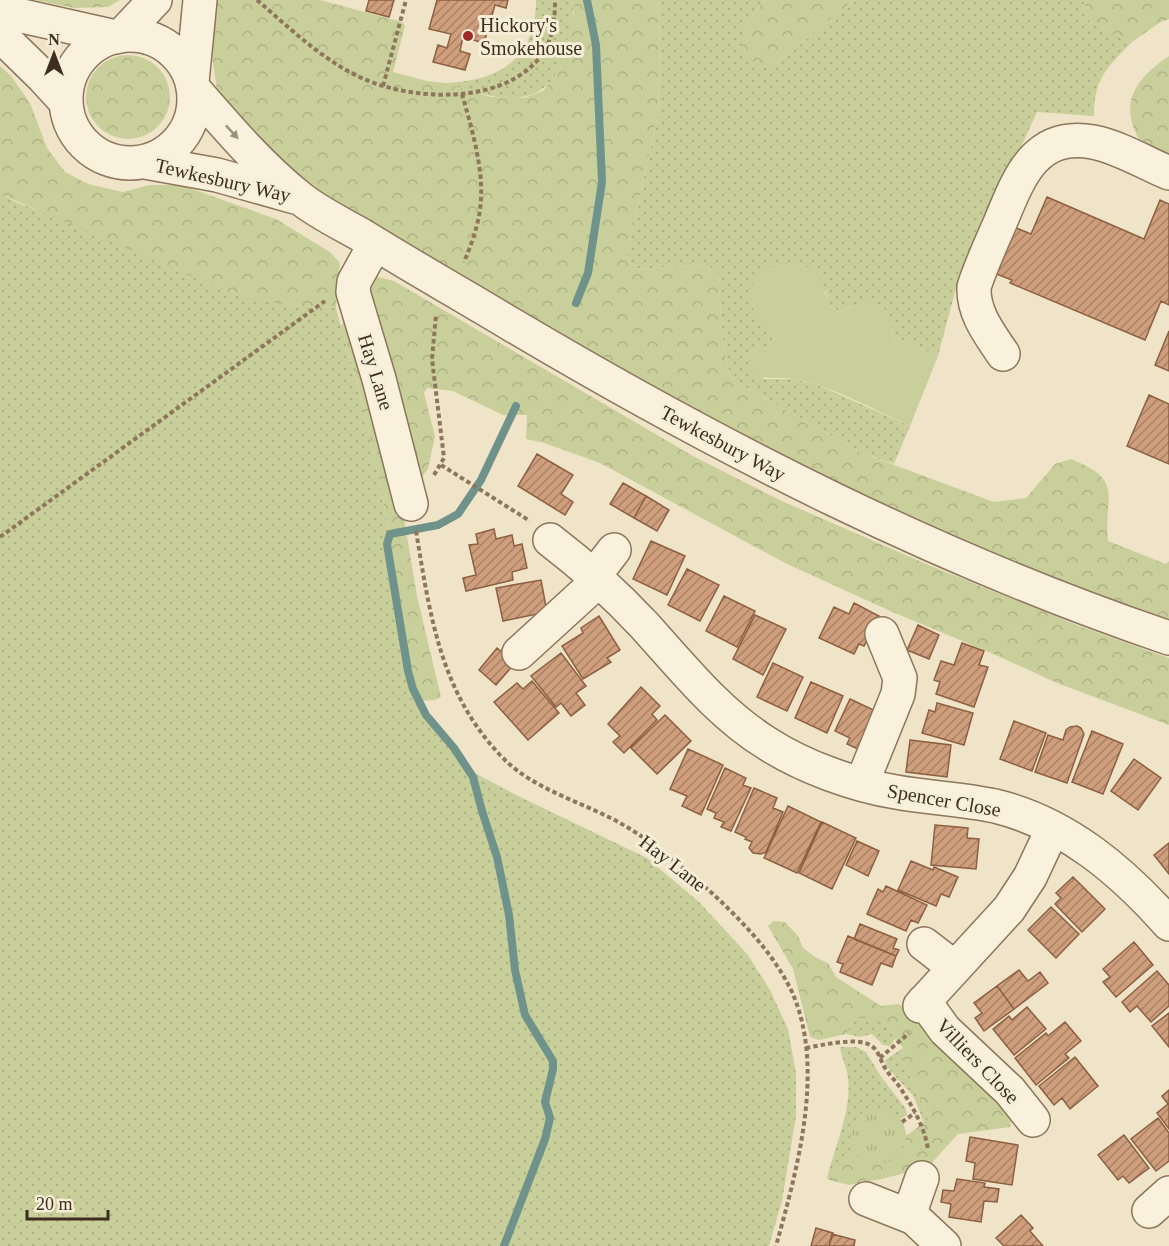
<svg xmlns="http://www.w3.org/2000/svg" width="1169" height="1246" viewBox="0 0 1169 1246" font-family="Georgia,serif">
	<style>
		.grass { fill: url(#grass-dots) }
		.forest { fill: url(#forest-crowns) }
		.park { fill: url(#park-tufts) }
		.pitch { fill: #c9cf9b }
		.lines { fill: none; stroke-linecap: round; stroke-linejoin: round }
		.stream { stroke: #6f938a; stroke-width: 8 }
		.building { fill: url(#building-hatch); stroke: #8d5f41; stroke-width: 1.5 }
		.minor-casing { stroke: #8d765c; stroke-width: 36 }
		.path { stroke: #8d765c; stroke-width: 4; stroke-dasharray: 4.5 3; stroke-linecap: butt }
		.minor { stroke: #faf1dc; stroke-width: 33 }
		.oneway { fill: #9c907e }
		.poi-dot { fill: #9e2a2b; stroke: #f7eed8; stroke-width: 2 }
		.labels { text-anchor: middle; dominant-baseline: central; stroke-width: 6; stroke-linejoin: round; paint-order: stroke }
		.poi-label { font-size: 20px; fill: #3d2e20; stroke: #f7eed8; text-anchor: start }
		.street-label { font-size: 20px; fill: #3d2e20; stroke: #f7eed8 }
	</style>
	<defs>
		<pattern id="grass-dots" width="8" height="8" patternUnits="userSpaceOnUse" patternTransform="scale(1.5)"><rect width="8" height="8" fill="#c9cf9b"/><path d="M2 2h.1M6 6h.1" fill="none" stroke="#aeb285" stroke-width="1.8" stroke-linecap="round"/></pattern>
		<pattern id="forest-crowns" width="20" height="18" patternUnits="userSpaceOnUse" patternTransform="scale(1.5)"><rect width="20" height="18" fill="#c9cf9b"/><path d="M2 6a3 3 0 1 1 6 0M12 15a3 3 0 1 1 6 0" fill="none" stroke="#aeb285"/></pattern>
		<pattern id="park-tufts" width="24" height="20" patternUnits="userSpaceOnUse" patternTransform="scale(1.5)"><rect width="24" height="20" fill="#c9cf9b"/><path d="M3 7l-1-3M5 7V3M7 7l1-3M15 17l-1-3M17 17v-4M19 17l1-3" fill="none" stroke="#aeb285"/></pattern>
		<pattern id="building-hatch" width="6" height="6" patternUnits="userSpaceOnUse" patternTransform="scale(1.5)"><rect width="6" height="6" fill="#cf9f7d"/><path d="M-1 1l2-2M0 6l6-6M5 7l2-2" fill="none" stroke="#a98266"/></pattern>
	</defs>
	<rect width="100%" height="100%" fill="#f0e4c8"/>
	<path class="grass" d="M536,0H573C575,16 570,30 566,46C565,53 564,62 560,68C534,116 486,95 445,83C499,81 536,59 536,0Z
		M658,0H764L743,29L777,63L854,0H1084L1085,11L1091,23L1132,42C1107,68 1094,78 1094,116L1037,112L955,292L938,356L892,336L891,323L850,306L841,312L827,305L826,291L752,299C756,315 760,324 775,333L770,348L755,349L749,352L764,379H794L818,385L910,426L894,464L862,453L745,387L730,376L723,344L718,274L708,265L633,269L627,255L658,114L660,42Z
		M0,194L16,202L288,305L336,308L365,413L390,534L387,544L389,560L408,671L413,689L426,715L454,748L469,770L514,794L647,858L699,902L748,955L770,990L788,1029L796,1073V1116L782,1201L769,1246H0Z
		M874,1017L884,1019L889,1031L896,1038L890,1046L883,1045L872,1034L860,1037L846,1034L854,1018Z
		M840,1047H856L866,1052L880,1075L906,1109L907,1115L900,1119C889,1108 877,1106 863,1113L861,1157L833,1168V1181L827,1179C834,1148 852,1111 848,1078C847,1067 841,1057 840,1047Z
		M903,1048L904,1063L929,1118L924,1123L914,1097L886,1066L885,1060Z"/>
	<path class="forest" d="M35,0H120L108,7L74,8Z
		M219,0H320L402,22L405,26L393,72L427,81L445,83L491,97L524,98L543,91L561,67L574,12L573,0H658L660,42L658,114L627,255L633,269L708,265L718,273L723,344L730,376L745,387L862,453L994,502L1026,498L1055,464L1071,459C1126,481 1103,496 1108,541L1166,564L1169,561V622L1017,566L715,428L322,198L280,167L218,98L211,48L214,1Z
		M764,0H854L777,63L762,69L743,53V29Z
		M1084,0H1169V19L1159,23L1132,42L1091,23L1085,11Z
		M86 97a42 42 0 1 1 84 0a42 42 0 1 1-84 0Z
		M1169,56V176C1125,132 1110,95 1169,56Z
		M0,66L11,76L30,103L47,148L65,172L88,184L123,192L149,185H181L276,219L330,252L340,263L336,308L288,305L237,296L0,194Z
		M378,277L394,281L693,456L784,502L931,566L1082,627L1169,658V725L1057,683L991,653L888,610L785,563L600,463L544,443L526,439L527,415H503L453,391L427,388L424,393L435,436L428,469L422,477L404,486L400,494L417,596L441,697L435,700L419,701L408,671L389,560L387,544L390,534L365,413L341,326L368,280Z
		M774,921L785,922L798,936L803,948L815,957L828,963L836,977L881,1006L898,1004L913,1011L987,1088L1012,1118L1010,1127L958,1134L928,1167L882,1179L849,1185L833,1181L832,1168L840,1159L909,1134L929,1118L904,1063L903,1048L889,1031L884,1019L854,1018L846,1034L819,1040L810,1037L793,969L768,926Z"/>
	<path class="park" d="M850 1136a28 28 0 1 1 56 0a28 28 0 1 1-56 0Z"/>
	<path class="pitch" d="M788,262C817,265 824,279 828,306L841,312C856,302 879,295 889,316C891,322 891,330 892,336L938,356L910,426C877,411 829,385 794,379C776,376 761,383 748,367L749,352L755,349L770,347L775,333C771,331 765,328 762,325C750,313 746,283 761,272C769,266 778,264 788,262Z"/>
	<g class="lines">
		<path class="stream" d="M576,303L588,273L602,182L596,45L587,0
			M504,1246L545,1139L550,1118L545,1102L553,1069V1061L525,1015L515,970L509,915L497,857L482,811L473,777L454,748L426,715L413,689L408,671L387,544L390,534L438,525L458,514L481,480L516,406"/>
	</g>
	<path class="building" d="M369,0H394L389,17L366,11Z
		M437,0H508L506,8L495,5L484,43L463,37L460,51L470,54L465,70L433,62L438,45L447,48L451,34L429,29Z
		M1047,197L1144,239L1160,200L1169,204V305L1161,301L1145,340L1010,283L1012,280L989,271L1009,225L1031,234Z
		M1169,331V371L1155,365Z
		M1149,395L1169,404V464L1127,446Z
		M537,454L573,475L561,494L573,502L565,515L518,486Z
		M623,483L646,496L634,518L610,504Z
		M646,496L669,510L657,531L634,518Z
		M494,529L496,539L512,535L514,546L522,544L527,568L512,572L513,580L466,591L463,578L476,575L469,545L478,544L476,534Z
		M651,541L685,556L667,595L633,579Z
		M687,569L719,585L700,621L668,605Z
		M541,580L547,612L503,621L496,588Z
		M724,596L755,611L737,647L706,631Z
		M854,603L879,616L864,646L859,644L854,654L819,638L834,607L849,614Z
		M755,615L786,629L763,675L733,659Z
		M599,616L620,650L607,658L611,662L583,679L562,646L583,633L581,628Z
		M918,625L939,635L929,659L907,650Z
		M962,643L984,651L979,665L988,667L974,707L936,694L940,682L934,680L941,661L954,665Z
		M497,648L515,663L496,685L479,670Z
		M561,653L586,686L576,693L585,705L571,716L561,703L556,707L531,676Z
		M773,663L803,677L787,711L757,697Z
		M532,681L559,713L528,740L494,702L517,683L523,689Z
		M811,682L843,696L827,733L795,718Z
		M641,687L660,706L652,714L657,720L624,753L613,742L620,736L608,724Z
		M850,699L880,713L862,751L847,744L850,738L835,731Z
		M937,703L973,713L964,745L922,733L929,710L935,712Z
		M665,715L691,741L657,774L631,748Z
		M1014,721L1046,733L1032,771L1000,759Z
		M1077,726L1081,728L1084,734L1067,783L1035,772L1048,735L1063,740L1066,730L1070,727Z
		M1092,731L1123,744L1103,794L1072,782Z
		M910,740L951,745L947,777L906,772Z
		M688,749L723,765L701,815L682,806L687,796L670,789Z
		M1134,759L1161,778L1138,810L1111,791Z
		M725,768L746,778L743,785L751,788L731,831L721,827L724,822L714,818L716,813L707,809Z
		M754,788L777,798L773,808L783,812L766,852L761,854L753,853L749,848L752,842L745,839L746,837L735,832Z
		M788,806L821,822L797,873L764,858Z
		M822,822L856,838L832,889L799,873Z
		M935,825L968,828L967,838L979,839L976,869L931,865Z
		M857,841L879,851L868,876L846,865Z
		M1169,843V874L1154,855Z
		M911,861L933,870L934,867L958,877L949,897L941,894L936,906L898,890Z
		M1073,877L1105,909L1082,932L1055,904L1061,898L1056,893Z
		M886,886L927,905L918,923L911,920L906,931L867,914L878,889L883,892Z
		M1051,907L1079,934L1056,958L1028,930Z
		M860,924L897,939L893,948L899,950L896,956L854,939Z
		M848,936L896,956L892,967L881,963L872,985L840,972L843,964L837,962Z
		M1134,942L1153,965L1116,997L1103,982L1110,977L1103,969Z
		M1019,970L1028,981L1040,972L1048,983L1014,1009L997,986Z
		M1157,971L1169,985V1006L1151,1022L1137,1006L1130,1012L1122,1002Z
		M997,986L1014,1009L984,1031L975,1018L982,1013L974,1003Z
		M1027,1007L1046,1029L1014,1055L993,1029L1009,1016L1012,1020Z
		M1169,1013V1047L1152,1026Z
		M1065,1022L1081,1041L1065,1054L1069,1058L1036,1085L1015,1058L1046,1033L1048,1036Z
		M1075,1057L1098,1086L1070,1109L1062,1098L1054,1105L1039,1086Z
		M1169,1090V1129L1157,1113L1168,1104L1162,1096Z
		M1158,1118L1169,1133V1161L1156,1171L1131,1139Z
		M1124,1135L1149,1168L1129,1183L1123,1176L1118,1180L1098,1155Z
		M970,1137L1018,1145L1012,1185L973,1179L975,1163L966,1161Z
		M957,1179L985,1183L984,1187L999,1189L997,1202L984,1201L981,1222L949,1217L951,1204L941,1202L943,1190L954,1191Z
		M1021,1215L1033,1228L1030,1231L1043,1246H1004L996,1238Z
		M816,1228L833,1233L829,1246H811Z
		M832,1234L855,1240L854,1246H829Z"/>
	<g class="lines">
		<defs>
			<path id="minor" d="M0,11L116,37
				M66 99a64 64 0 1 1 128 0a64 64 0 1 1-128 0Z
				M0,35L43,77L66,102
				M121,36L155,0
				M192,82L200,0
				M193,88C226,126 260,166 300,198C319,213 342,224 363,236C413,267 464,296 514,326C723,450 939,560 1169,638
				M145,162L217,175L295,197
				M375,244L354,282L353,292L379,379L411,504
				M1003,354C989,333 973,313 974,287C981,265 991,244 1000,223C1018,180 1034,131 1093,142C1119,147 1145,163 1169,173
				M550,540C584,566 615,594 644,625C683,668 719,714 768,744C804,767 854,785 896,792C929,798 962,799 995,806C1066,823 1122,871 1169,924
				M594,576L614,550
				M519,653L599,580
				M862,783L898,694L900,678L882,634
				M924,944L955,968
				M924,1001L945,1030L1010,1091L1033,1120
				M920,1006L1009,909L1030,877L1053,828
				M866,1199L914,1218L944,1246
				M1149,1211L1169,1193
				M909,1215L922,1178"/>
		</defs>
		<use href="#minor" class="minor-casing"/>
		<path class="path" d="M257,0C291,29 323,61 364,79C414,101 503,105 540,57C553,41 555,19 555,0
			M383,86L406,0
			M462,94C471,126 483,166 481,199C480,221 472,243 464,262
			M441,465L530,521
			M434,475L444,458L432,359L436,315
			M416,531C430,615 440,692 501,756C535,792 586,802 627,827C658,846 686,870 713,894C743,922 774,954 792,992C826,1068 797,1170 776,1246
			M0,537L325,301
			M806,1048C822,1045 856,1037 870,1045C879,1050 880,1060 885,1068C889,1075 895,1080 899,1086C912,1106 924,1125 928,1149
			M880,1058L909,1033
			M902,1122L915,1113"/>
		<use href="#minor" class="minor"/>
	</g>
	<defs><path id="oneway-solid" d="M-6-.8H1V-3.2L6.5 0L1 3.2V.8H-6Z" transform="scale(1.5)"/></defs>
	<use class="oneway" href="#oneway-solid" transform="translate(232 132) rotate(47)"/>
	<circle class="poi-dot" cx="468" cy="36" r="6"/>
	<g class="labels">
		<g class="poi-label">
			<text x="480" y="25">Hickory's<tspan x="480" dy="23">Smokehouse</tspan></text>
		</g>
		<g class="street-label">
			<text transform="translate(223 180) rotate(13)">Tewkesbury Way</text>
			<text transform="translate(376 372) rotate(73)">Hay Lane</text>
			<text transform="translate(723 443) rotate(28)">Tewkesbury Way</text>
			<text transform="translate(944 800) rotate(10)">Spencer Close</text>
			<text transform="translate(673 863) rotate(38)">Hay Lane</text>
			<text transform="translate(978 1061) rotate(46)">Villiers Close</text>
		</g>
	</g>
	<g transform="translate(54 54)" stroke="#f7eed8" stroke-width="4.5" paint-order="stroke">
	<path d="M0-4.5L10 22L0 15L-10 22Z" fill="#3d2e20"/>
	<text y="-9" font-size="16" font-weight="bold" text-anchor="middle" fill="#3d2e20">N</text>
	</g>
	<path d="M27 1210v9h81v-9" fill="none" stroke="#3d2e20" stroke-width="3"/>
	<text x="36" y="1210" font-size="18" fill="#3d2e20" stroke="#f7eed8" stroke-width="4.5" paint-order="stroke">20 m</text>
</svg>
